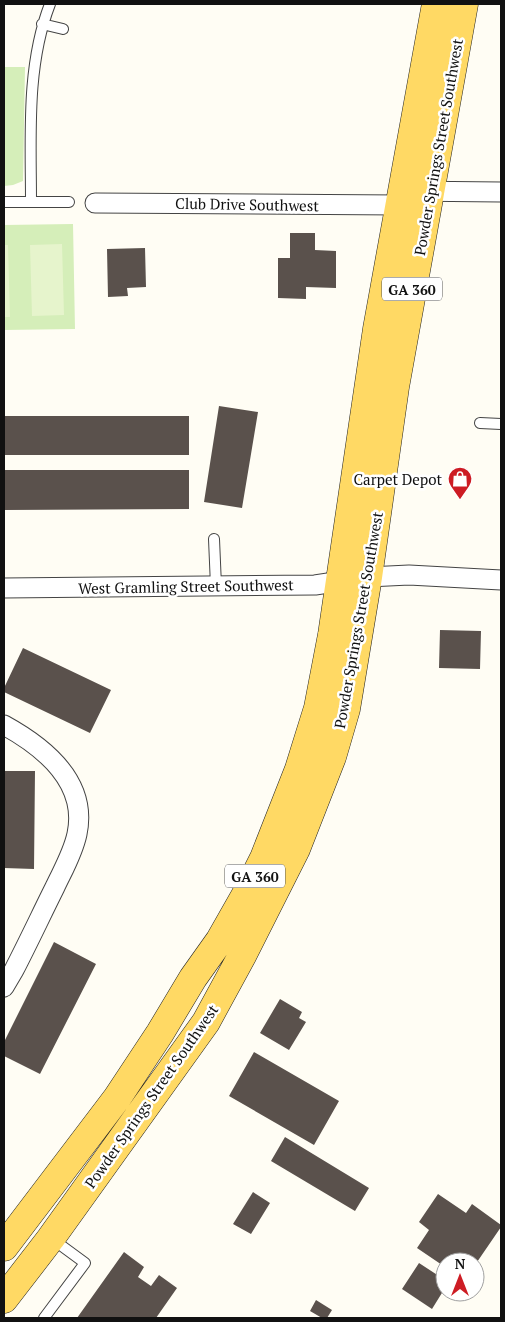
<svg xmlns="http://www.w3.org/2000/svg" width="505" height="1322" viewBox="0 0 505 1322" font-family="'PT Serif',serif">
	<style>
		.green { fill: #d5eeb9 }
		.pitch { fill: #e6f4cc }
		.building { fill: #5a514c }
		.lines { fill: none; stroke-linecap: round; stroke-linejoin: round }
		.lane-casing { stroke: #444; stroke-width: 12 }
		.street-casing { stroke: #444; stroke-width: 21 }
		.primary-casing { stroke: #222; stroke-width: 29 }
		.lane { stroke: #fff; stroke-width: 10 }
		.street { stroke: #fff; stroke-width: 19 }
		.primary { stroke: #ffd964; stroke-width: 28 }
		.labels { text-anchor: middle; dominant-baseline: central; stroke-width: 5; stroke-linejoin: round; paint-order: stroke }
		.shield { fill: #fff; stroke: #585858; stroke-width: 1 }
		.shield-label { font-size: 14px; font-weight: bold; fill: #111 }
		.street-label { font-size: 15px; fill: #111; stroke: #fff }
		.poi-label { font-size: 15px; fill: #111; stroke: #fff; text-anchor: end }
	</style>
	<rect width="100%" height="100%" fill="#fffdf4"/>
	<path class="green" d="M4,67H25L23,181L13,185L4,186Z
		M73,224L75,329L4,330V225Z"/>
	<path class="pitch" d="M62,244L64,315L32,316L30,245Z
		M4,245H8L10,317H4Z"/>
	<path class="building" d="M290,233H315V250L336,251V288L306,287V299L278,298V258H290Z
		M145,248L146,287L127,288L128,296L108,297L107,249Z
		M219,406L258,412L242,508L204,502Z
		M4,416H189V455H4Z
		M4,470H189V509L4,510Z
		M440,630L481,631L480,669L439,668Z
		M23,648L111,690L90,733L4,692V688Z
		M4,771H35L34,869L4,868Z
		M54,942L96,964L40,1074L4,1056V1042Z
		M280,999L302,1012L299,1018L306,1022L289,1050L260,1033Z
		M254,1052L339,1101L314,1145L229,1096Z
		M285,1137L369,1188L355,1211L271,1161Z
		M253,1192L270,1203L251,1234L233,1224Z
		M438,1194L466,1213L472,1204L501,1225V1227L475,1265V1262H445V1267L417,1248L429,1230L419,1222Z
		M124,1252L144,1267L138,1277L151,1286L159,1275L177,1288L156,1318H77Z
		M419,1263L445,1280V1288L432,1309L402,1289Z
		M316,1300L332,1310L327,1318H322L310,1311Z"/>
	<g class="lines">
		<defs>
			<path id="lane" d="M42,24L63,29
				M4,202H69
				M31,202C31,136 26,66 50,4
				M480,423L501,424
				M214,539L216,586
				M44,1318L85,1263L51,1238"/>
			<path id="street" d="M403,191L501,192
				M95,203L400,205
				M4,588L315,585L368,577L409,575L501,580
				M4,725C44,747 88,782 77,834C73,853 63,870 55,887C41,915 28,943 14,970L4,987"/>
			<path id="primary" d="M4,1247L117,1098L160,1033L193,978L220,940L245,896L264,858L299,769L318,708L332,635L377,329L436,4
				M4,1299L51,1238L206,1022L243,954L296,849L332,757L346,709L368,577L395,387L464,4"/>
		</defs>
		<use href="#lane" class="lane-casing"/>
		<use href="#street" class="street-casing"/>
		<use href="#primary" class="primary-casing"/>
		<use href="#lane" class="lane"/>
		<use href="#street" class="street"/>
		<use href="#primary" class="primary"/>
	</g>
	<defs>
		<symbol id="shop-pin" viewBox="-11 -11 22 30"><path d="M0 17L-7.5 6A9.5 9.5 0 1 1 7.5 6Z" fill="#cd1c24" stroke="#fff"/><path d="M-5-2.5h2.3a2.7 3.5 0 0 1 5.4 0H5L5.5 6h-11ZM-1.5-2.5h3a1.5 2.3 0 0 0-3 0Z" fill="#fff"/></symbol>
	</defs>
	<g fill-rule="evenodd">
		<use href="#shop-pin" x="446" y="465" width="28" height="38"/>
	</g>
	<g class="labels">
		<g class="shield">
			<rect x="382" y="277.5" width="60" height="23" rx="4"/>
			<rect x="225" y="864.5" width="60" height="23" rx="4"/>
		</g>
		<g class="shield-label">
			<text x="412" y="289">GA 360</text>
			<text x="255" y="876">GA 360</text>
		</g>
		<g class="street-label">
			<text transform="translate(438 147) rotate(-80)">Powder Springs Street Southwest</text>
			<text transform="translate(247 204) rotate(1)">Club Drive Southwest</text>
			<text transform="translate(186 586) rotate(-1)">West Gramling Street Southwest</text>
			<text transform="translate(358 620) rotate(-80)">Powder Springs Street Southwest</text>
			<text transform="translate(151 1096) rotate(-55)">Powder Springs Street Southwest</text>
		</g>
		<g class="poi-label">
			<text x="442" y="479">Carpet Depot</text>
		</g>
	</g>
	<rect width="505" height="1322" fill="none" stroke="#111111" stroke-width="10"/>
	<g transform="translate(460 1277)"><circle r="24" fill="#ffffff" stroke="#a0a0a0"/>
	<path d="M0-4L9 19L0 12L-9 19Z" fill="#cd1c24"/>
	<text y="-8" font-size="14" font-weight="bold" text-anchor="middle" fill="#111111">N</text>
	</g>
</svg>
